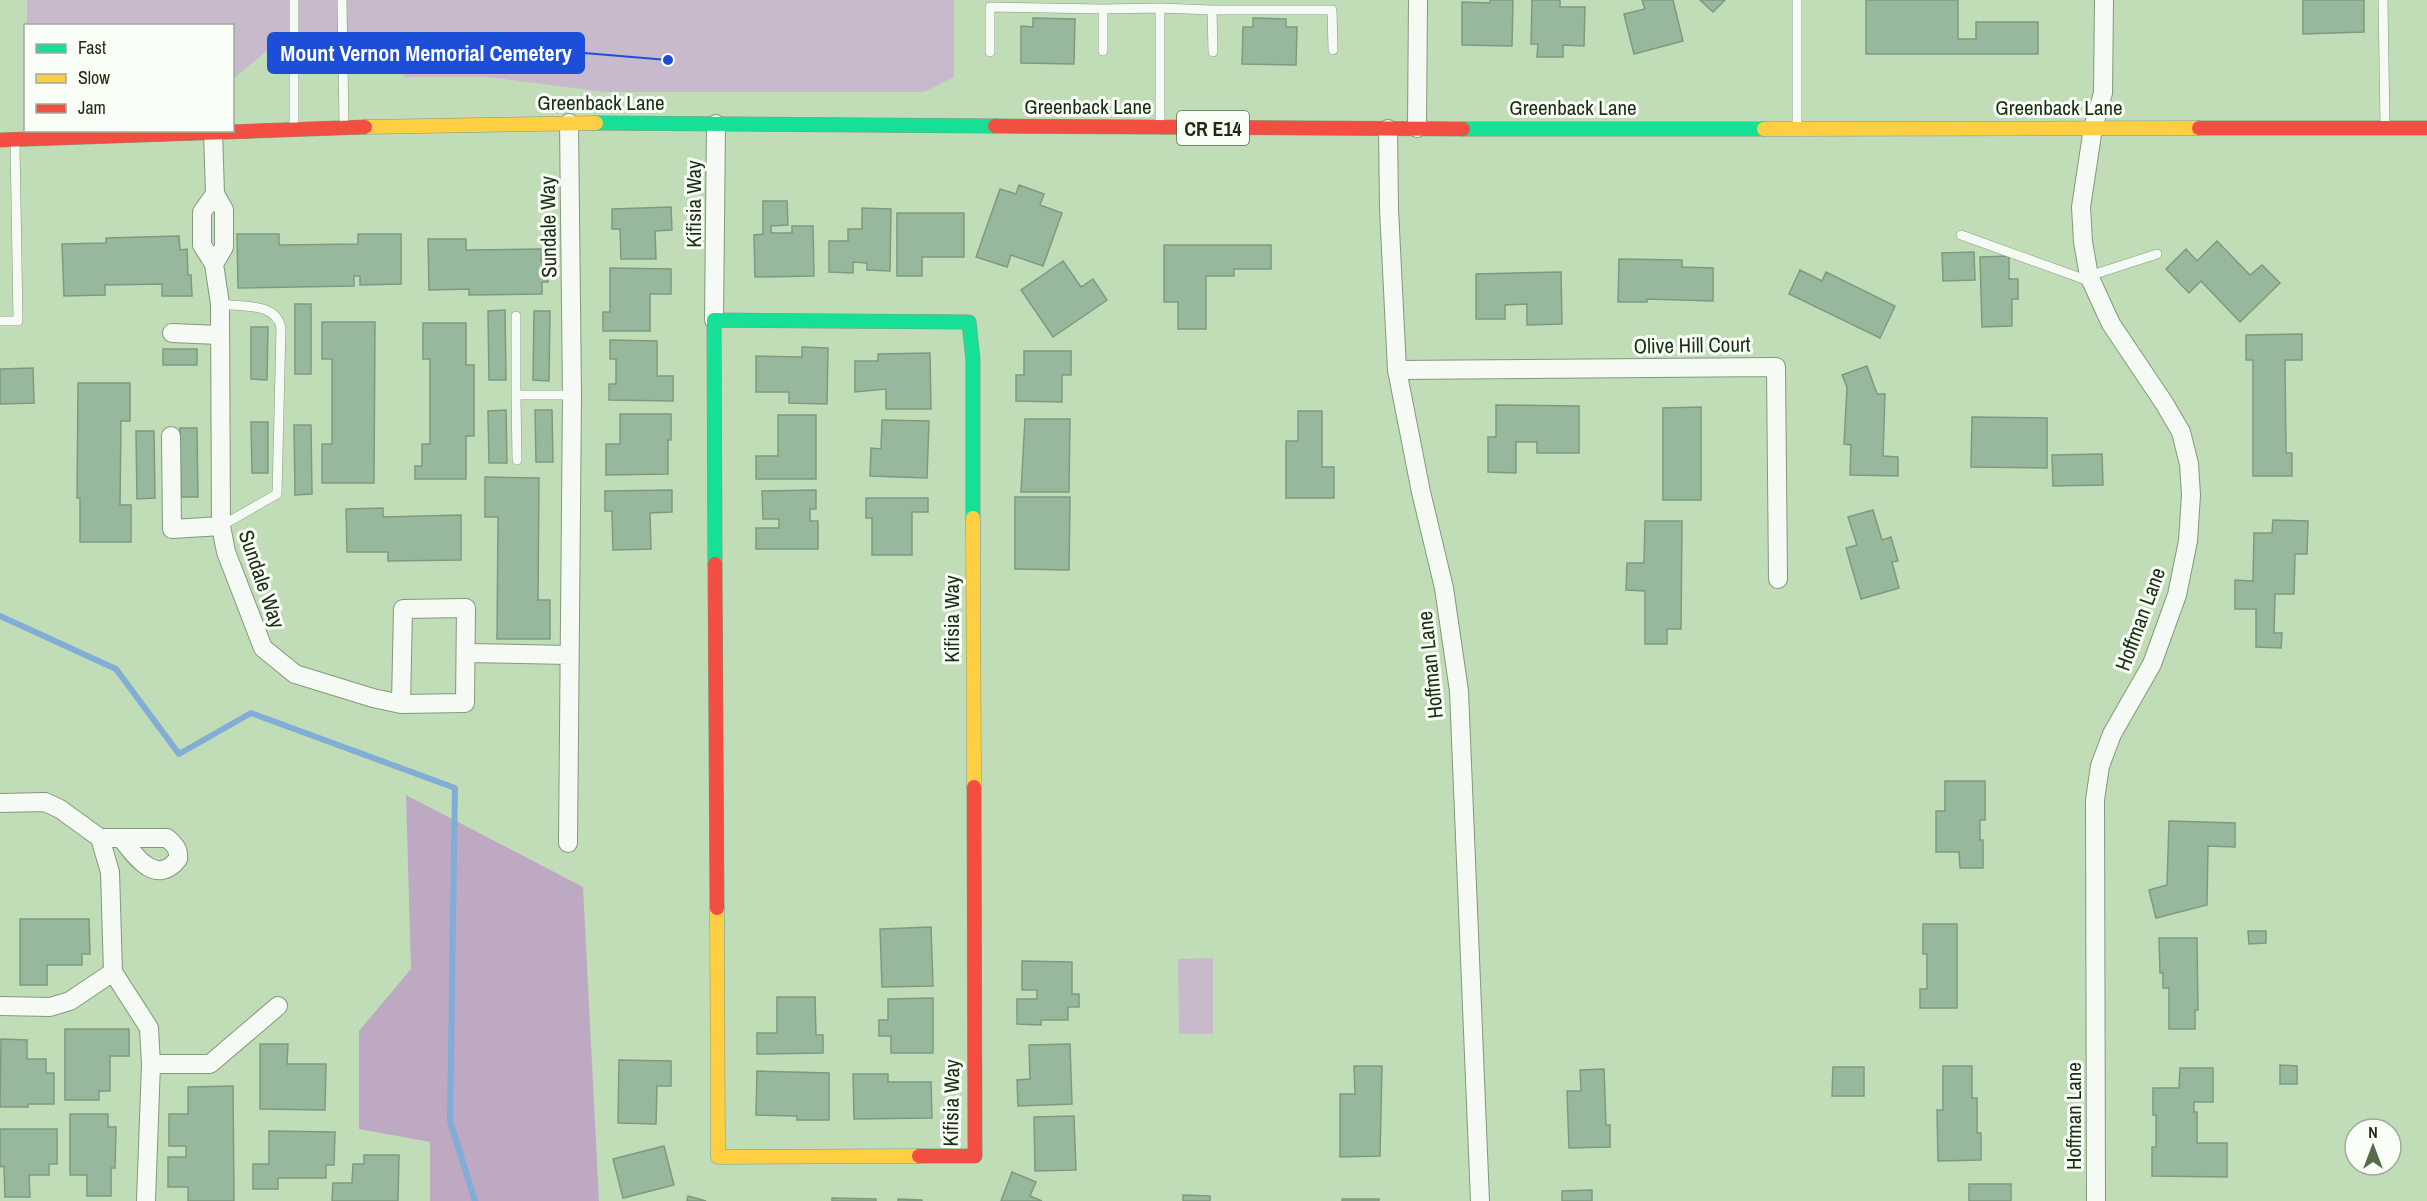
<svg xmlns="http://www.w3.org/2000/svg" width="2427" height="1201" viewBox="0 0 2427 1201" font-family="'Archivo Narrow',sans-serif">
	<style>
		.green { fill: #c8b9cc }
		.forest { fill: #bda9c2 }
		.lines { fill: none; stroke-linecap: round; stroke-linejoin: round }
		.stream { stroke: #81add6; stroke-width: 6 }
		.building { fill: #98b89d; stroke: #7d9a81; stroke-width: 1.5 }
		.lane-casing { stroke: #83997c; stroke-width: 10 }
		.street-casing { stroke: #83997c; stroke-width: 20 }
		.fast-casing { stroke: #83997c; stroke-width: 15 }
		.slow-casing { stroke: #83997c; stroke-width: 15 }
		.jam-casing { stroke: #83997c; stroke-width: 15 }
		.lane { stroke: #f6faf4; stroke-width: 9 }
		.street { stroke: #f6faf4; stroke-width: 18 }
		.fast { stroke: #16e098; stroke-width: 14 }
		.slow { stroke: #ffcf43; stroke-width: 14 }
		.jam { stroke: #f24e42; stroke-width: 14 }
		.labels { text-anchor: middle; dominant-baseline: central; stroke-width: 6; stroke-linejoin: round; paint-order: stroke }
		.shield { fill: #f9fef7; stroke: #5d6c57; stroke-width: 1.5 }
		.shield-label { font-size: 20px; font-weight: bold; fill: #1a2d13 }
		.street-label { font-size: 21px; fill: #1a2d13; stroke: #f9fef7 }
		.leader { fill: none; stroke: #1d4ed8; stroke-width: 2 }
		.callout-dot { fill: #1d4ed8; stroke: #f9fef7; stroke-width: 2 }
		.callout { fill: #1d4ed8; stroke: #1d4ed8; stroke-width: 2 }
		.callout-label { font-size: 22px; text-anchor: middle; font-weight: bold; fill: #fff }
	</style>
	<rect width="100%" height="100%" fill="#c1ddb7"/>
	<path class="green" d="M27,0H954V77L924,92H605L489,77H406L357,43L275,44L233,79L232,26H27Z
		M1213,958V1034H1179L1178,959Z"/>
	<path class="forest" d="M406,795L583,887L599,1201H430V1142L359,1129V1031L411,969Z"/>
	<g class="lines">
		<path class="stream" d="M0,616L116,669L179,754L251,713L455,788L450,1121L475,1201"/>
	</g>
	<path class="building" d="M1490,0H1513L1512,46L1462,45V2L1490,3Z
		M1532,0H1560V7H1585L1584,46L1563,45V57H1537L1538,44H1531Z
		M1642,0H1673L1683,41L1634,54L1624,14L1645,9Z
		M1700,0H1725L1713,12Z
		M1866,0H1958V39H1976V22H2038V54H1866Z
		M2303,0H2364V32L2303,34Z
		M1033,18L1075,19L1074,64L1021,63V26L1033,27Z
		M1253,18L1286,19V27H1297L1296,65L1242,64L1243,27H1253Z
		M1019,185L1044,194L1040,205L1062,213L1043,266L1011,255L1007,267L976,257L1000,189L1016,194Z
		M763,201H787L788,225L771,226V233H792V226H813L814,276L755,277L754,235L763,234Z
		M671,207L672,230L655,231L656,259H621L620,229H612V209Z
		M862,208L891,209L890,271L867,270V263L853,262V273L829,272V241H848V229H862Z
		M897,213H964V257H922V276H897Z
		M237,234H279V245L358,244V234H401V284L360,285V276H354V286L238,288Z
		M179,236L180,250L187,249L188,275H191L192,296H162V284L105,285V295L64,296L62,244L106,243V238Z
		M428,239H466V250L541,249V261H548V282H542V294L469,295V289L429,290Z
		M2217,241L2250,275L2262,265L2280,283L2240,322L2201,281L2189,293L2166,269L2186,249L2197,261Z
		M1164,245H1271V269H1234V276H1206V329H1178V302H1164Z
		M1974,252L1975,280L1943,281L1942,253Z
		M2009,256V279H2018V299H2012V326L1982,327L1980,257Z
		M1619,259L1682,260V267L1713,268V301L1647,299V302H1618Z
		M1063,261L1081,287L1093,279L1107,300L1053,337L1021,290Z
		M610,268L671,269V294H650V331H603V312H610Z
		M1800,270L1822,281L1826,272L1895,306L1880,338L1789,294Z
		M1561,272L1562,324L1527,325V304L1505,305V319H1476V274Z
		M295,304H311V374H295Z
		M505,310L506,380H489L488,311Z
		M534,311H550L549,381L533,380Z
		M322,322H375L374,483H322V444H332V359H322Z
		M423,323H466V365H474V436H466V479H415V466H422V444H430V359H423Z
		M251,327H268L267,380L251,379Z
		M2302,334V360H2285L2286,453H2292V476H2253V360H2246V335Z
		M610,340L657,341V376H673V401L609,400V384H616V359H610Z
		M802,347L828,348L827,404L789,403V392H756V356L802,357Z
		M163,349H197V365H163Z
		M1024,351H1071V375H1062V402L1016,401V375H1024Z
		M930,353L931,409H886V389L855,392V361H878V354Z
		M1867,366L1877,394H1885L1883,456L1898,457V476L1850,475L1851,445L1844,444L1847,387L1842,375Z
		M33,368L34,403L0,404V369Z
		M78,383H130V421H121L120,505H131V542H80V498H77Z
		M1496,405L1579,406V453H1537V442H1516V473L1488,472V437H1496Z
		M1701,407V500H1663V408Z
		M506,410L507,463H489L488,411Z
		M535,410H552L553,462H536Z
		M1298,411H1322V467H1334V498H1286V441H1298Z
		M620,414H671V440H668V474L606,475V444H620Z
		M778,415H816V479H756V456H778Z
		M1972,417L2047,418V468L1971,467Z
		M1025,419H1070L1069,492H1021Z
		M882,420L929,421L927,478L870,476L871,448L881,449Z
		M251,422H268V473H252Z
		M294,425H311L312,494L295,495Z
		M180,428H197L198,497H181Z
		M136,431H154L155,498L137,499Z
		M2102,454L2103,485L2053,486L2052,455Z
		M485,477L539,478L538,600H550V639H497L498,517H485Z
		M672,490V512L650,513L651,549L613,550L612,511H605V491Z
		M816,490V509H810V521H818V549H756V528H779V519H763L762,491Z
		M1015,497H1070L1069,570L1015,569Z
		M866,498H928V512H912V555H872V518H866Z
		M383,508V517L461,515V560L388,561V552H347L346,509Z
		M1873,510L1882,540L1891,537L1898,561L1892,562L1899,588L1861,599L1846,548L1857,545L1848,517Z
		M2273,520L2308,521L2307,554H2295L2294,594H2275L2274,633H2282L2281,648L2256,647V609H2235V580L2253,581L2254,533H2272Z
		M1645,521H1682L1681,629H1667V644H1645V591L1626,590L1627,563H1644Z
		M1945,781H1985V820H1980V840H1983V868H1960L1959,852H1936V811H1945Z
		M2169,821L2235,823V847L2208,846L2207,905L2156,918L2149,890L2167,885Z
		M20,919H89L90,954H82V965H47V985H20Z
		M1923,924H1957V1008H1920V989H1927V954H1923Z
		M931,927L933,986L882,987L880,929Z
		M2248,931H2266V943L2249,944Z
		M2159,938H2197L2198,1010H2195V1029H2169V988H2163V973H2160Z
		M1022,961L1072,962V994H1079V1007H1068V1020H1041V1025L1017,1024V999H1037V990H1022Z
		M777,997H815L816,1035H823V1053L757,1054V1033H777Z
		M933,998V1053H891V1036H879V1020H888V999Z
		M65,1029H129V1056H110V1091H99V1100H65Z
		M1,1039L27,1040V1059H46V1073H54V1104H28V1107H0Z
		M260,1044H288L287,1064H326L325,1110L260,1109Z
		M1070,1044L1072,1104L1018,1106L1017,1080L1030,1079L1029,1045Z
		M619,1060L671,1061V1086H657L656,1124L618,1123Z
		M2280,1065L2297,1066V1084H2280Z
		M1354,1066H1382L1380,1156L1340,1157V1094H1355Z
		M1943,1066H1972V1098H1977V1133H1981V1160L1938,1161L1937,1110H1943Z
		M1833,1067H1864V1096H1832Z
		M2180,1068H2213V1102H2194V1112H2197V1143H2227V1177L2152,1176V1147H2156V1115H2153V1088H2179Z
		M1604,1069L1606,1125H1610V1147L1569,1148L1567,1091H1581L1580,1070Z
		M757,1071L829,1073V1120H797V1116L756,1115Z
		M853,1074H888V1082H931L932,1118L854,1119Z
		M233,1086L234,1201H188V1187H168V1157H186V1146H169V1114H188V1087Z
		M70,1114H108V1127H116L115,1168H111V1196H87V1175H70Z
		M1074,1116L1076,1170L1035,1171L1034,1117Z
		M0,1129H57V1164H49V1175H29L30,1197H5L4,1166L0,1167Z
		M269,1131L335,1132L334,1165H326V1178H278V1189H253V1164H269Z
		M664,1146L674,1185L623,1198L613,1159Z
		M364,1155H399L398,1201H332L333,1183H352L353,1164H364Z
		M1012,1172L1036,1182L1030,1196L1042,1201H1001Z
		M1969,1184H2011V1201H1969Z
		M1592,1190V1201H1562V1191Z
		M1183,1195L1210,1196V1201H1183Z
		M688,1196L706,1201H687Z
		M832,1198L876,1199V1201H832Z
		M898,1199L922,1200V1201H898Z
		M1342,1199H1379V1201H1342Z"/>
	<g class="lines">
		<defs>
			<path id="lane" d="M294,0V127
				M342,0L344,125
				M1797,0V125
				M2383,0L2385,124
				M1160,8L1212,10H1332L1333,50
				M1103,9V51
				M1212,10L1213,52
				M990,52V7L1103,9L1160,8V122
				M1961,235L2092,282
				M2089,276L2157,254
				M220,304C242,307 276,302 281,328L277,494L221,526
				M516,316V395H572
				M0,321H18L15,143
				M516,395L517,460"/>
			<path id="street" d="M1417,128L1418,0
				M1388,129L1389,209L1397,370L1421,492L1444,588L1459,691L1480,1201
				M213,131L215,194L224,210V247L214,264
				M215,194L202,212V245L214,264L220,304L221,526L226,552L263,648L295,674L373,698L401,704L465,703L466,608L403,609L401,704
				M714,320L716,124
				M172,333L219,335
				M1397,370L1776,367L1778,579
				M171,436L172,529L221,526
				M467,653L569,655
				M0,803L45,802L60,809L100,838L110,872L113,972L149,1028L151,1064L146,1201
				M100,838H167C175,845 179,849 178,859C156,887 135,856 121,838
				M568,843L572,395L569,123
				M0,1006L50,1007L70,1001L113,972
				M151,1064H210L278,1006
				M2096,1201L2095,800L2100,766L2112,734L2152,664L2177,595L2188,541L2191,495L2189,464L2181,432L2164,403L2111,324L2089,276L2083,242L2081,207L2093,128L2103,93L2104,0"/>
			<path id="fast" d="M596,123L995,126
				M1463,129H1764
				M714,320L969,322L973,360V518
				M714,320L715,564"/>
			<path id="slow" d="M365,127L596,123
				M1764,129L2199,128
				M973,518L974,787
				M717,908L718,1157L919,1156"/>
			<path id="jam" d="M995,126L1463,129
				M2199,128H2427
				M0,140L365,127
				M715,564L717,908
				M919,1156H975L974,787"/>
		</defs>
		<use href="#lane" class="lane-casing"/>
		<use href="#street" class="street-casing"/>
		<use href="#fast" class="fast-casing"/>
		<use href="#slow" class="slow-casing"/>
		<use href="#jam" class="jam-casing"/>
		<use href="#lane" class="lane"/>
		<use href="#street" class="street"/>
		<use href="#fast" class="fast"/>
		<use href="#slow" class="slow"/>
		<use href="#jam" class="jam"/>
	</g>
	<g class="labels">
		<rect class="shield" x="1177" y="111" width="72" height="34" rx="4.5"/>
		<g class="shield-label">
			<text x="1213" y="128">CR E14</text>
		</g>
		<g class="street-label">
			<text x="601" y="102">Greenback Lane</text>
			<text x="1088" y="106">Greenback Lane</text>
			<text x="1573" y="107">Greenback Lane</text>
			<text x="2059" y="107">Greenback Lane</text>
			<text transform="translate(693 204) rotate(-90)">Kifisia Way</text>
			<text transform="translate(548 227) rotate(-91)">Sundale Way</text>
			<text transform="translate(1692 345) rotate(-1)">Olive Hill Court</text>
			<text transform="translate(262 579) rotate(71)">Sundale Way</text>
			<text transform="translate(951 619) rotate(-90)">Kifisia Way</text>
			<text transform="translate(2140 619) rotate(-70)">Hoffman Lane</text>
			<text transform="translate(1430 665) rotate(-96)">Hoffman Lane</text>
			<text transform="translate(951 1103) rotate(-89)">Kifisia Way</text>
			<text transform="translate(2073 1116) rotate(-90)">Hoffman Lane</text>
		</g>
	</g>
	<path class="leader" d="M668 60L584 53"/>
	<circle class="callout-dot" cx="668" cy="60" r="6"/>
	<rect class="callout" x="268" y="33" width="316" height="40" rx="6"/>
	<g class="callout-label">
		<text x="426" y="61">Mount Vernon Memorial Cemetery</text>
	</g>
	<rect x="24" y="24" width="210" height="108" fill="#f9fef7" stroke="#a0aa9c" stroke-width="1.5"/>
	<rect x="36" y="44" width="30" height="9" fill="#16e098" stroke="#a0aa9c" stroke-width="1.5"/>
	<text x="78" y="54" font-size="18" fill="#1a2d13">Fast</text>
	<rect x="36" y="74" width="30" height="9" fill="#ffcf43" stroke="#a0aa9c" stroke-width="1.5"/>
	<text x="78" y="84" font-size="18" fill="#1a2d13">Slow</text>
	<rect x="36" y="104" width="30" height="9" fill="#f24e42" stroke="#a0aa9c" stroke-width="1.5"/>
	<text x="78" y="114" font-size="18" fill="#1a2d13">Jam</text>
	<g transform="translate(2373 1147)"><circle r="28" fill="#f9fef7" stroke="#a0aa9c" stroke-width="1.5"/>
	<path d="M0-4.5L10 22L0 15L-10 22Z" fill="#546b4c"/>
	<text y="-9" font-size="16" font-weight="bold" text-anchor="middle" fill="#1a2d13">N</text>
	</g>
</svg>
